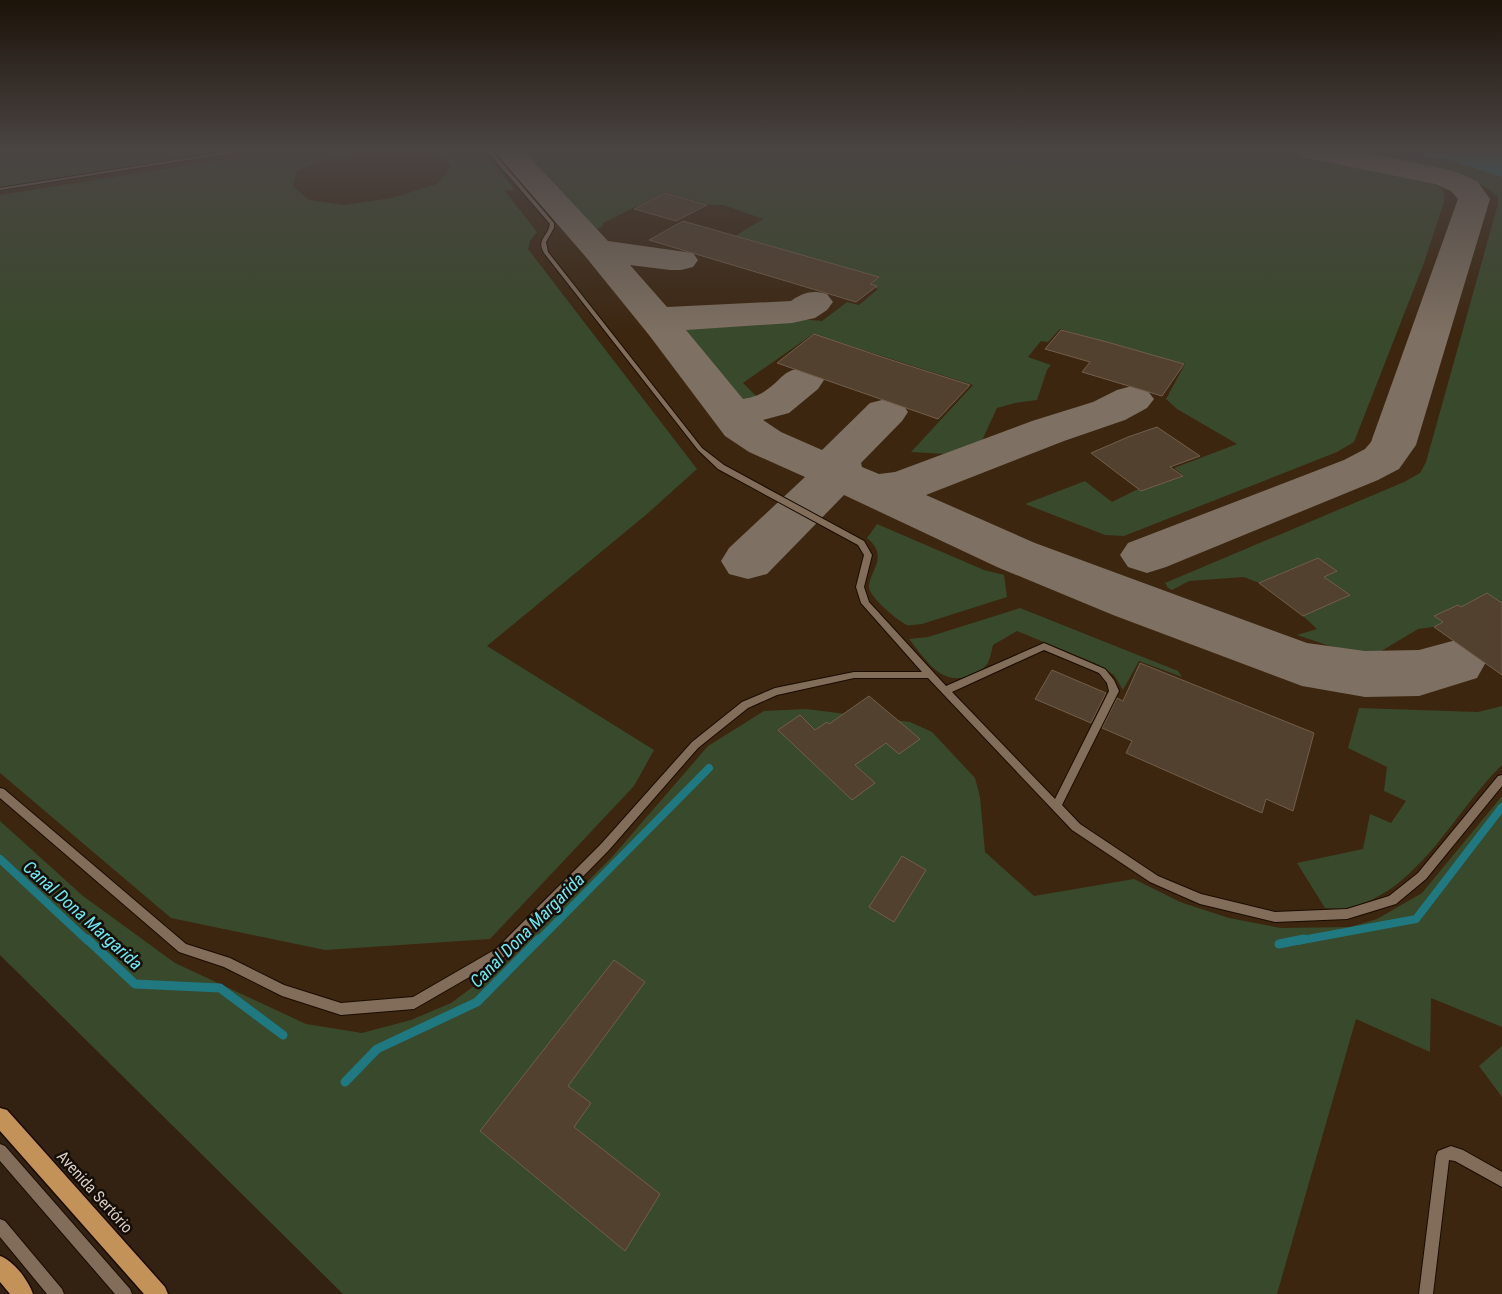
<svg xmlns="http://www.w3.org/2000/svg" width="1502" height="1294" viewBox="0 0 1502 1294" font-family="'Roboto Condensed',sans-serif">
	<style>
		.built { fill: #3c2610 }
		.green { fill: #39492b }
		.water { fill: #207881 }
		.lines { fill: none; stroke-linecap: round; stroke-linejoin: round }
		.stream-far1 { stroke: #207881; stroke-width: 8 }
		.stream { stroke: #207881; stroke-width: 9 }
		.taxiway { fill: #7e7062; fill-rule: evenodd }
		.building { fill: #53412f; stroke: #715e4b }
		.lane-casing { stroke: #1a0b00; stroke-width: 2 }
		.primary-casing { stroke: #1a0b00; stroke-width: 3 }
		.lane { fill: #816d5a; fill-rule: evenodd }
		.primary { fill: #c29259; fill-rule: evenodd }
		.labels { text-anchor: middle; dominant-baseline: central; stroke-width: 5; stroke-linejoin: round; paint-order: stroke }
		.near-street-label { font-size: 16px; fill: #dacfc5; stroke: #150d07 }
		.near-water-label { font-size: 18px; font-style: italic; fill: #6ce7f4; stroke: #150d07 }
	</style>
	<rect width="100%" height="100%" fill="#321"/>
	<path class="built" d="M0,151H1502V1294H343L0,955Z"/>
	<path class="green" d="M0,151H141L139,155L144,156L165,151H234L0,187Z
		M280,151H359L325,159L297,171L293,186L309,200L344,205L392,198L437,184L451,167L445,156L435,151H483L516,191L504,190L537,232L530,241L528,249L697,469L647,514L487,646L654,750L634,786L490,939L325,950L171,918L0,773V195Z
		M518,151H1278L1406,176L1432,183L1441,188L1444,193V202L1424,263L1354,442L1337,452L1124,536L1105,535L1025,504L1085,481L1112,502L1136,490L1183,475L1174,468L1237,444L1177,409L1166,399L1185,364L1060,329L1048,342L1041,341L1028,357L1051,365L1047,370L1037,400L1015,403L997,408L978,449L947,454L911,452L973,385L813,334L743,383L759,399L739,404L735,402L680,334C701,315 793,318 822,321L847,302L859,305L878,289L869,285L878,277L735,236L763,219L723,205H711L665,192L603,223L602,227L590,231Z
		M1342,151H1502V617L1483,603L1433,627L1418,629L1368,659L1297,635L1317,629L1303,616L1349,595L1324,577L1337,571L1318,558L1259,583L1244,577L1189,581L1172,590L1168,588L1165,583L1404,482L1420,473L1426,462L1498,204V197C1469,166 1384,159 1342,151Z
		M877,524L984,570L1004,575L1007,597L922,624C917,624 911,626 907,625C898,621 869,597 869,587C869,571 890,557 867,538Z
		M1020,608L1178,671L1182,677L1139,661L1123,690L1114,675L1097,664L1017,631L993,645C989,662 989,667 972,675C942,688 926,660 909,639L928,637Z
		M1502,706V765C1454,811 1419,892 1348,908C1341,910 1332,908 1325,908L1297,863L1363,849L1370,814L1391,823L1406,801L1384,791L1387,767L1348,748L1359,708L1478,712Z
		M806,709L910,722L932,732L975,778L980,797L985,852L1034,896L1134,879L1180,902L1229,918L1281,928L1350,927L1377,919L1422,893L1502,796V1027L1431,998L1430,1052L1356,1019L1277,1294H343L0,955V821L83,896L175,963L306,1024L362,1033L411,1020L451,1003L509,960L612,857L708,746L764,711Z
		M1502,1046V1097L1479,1066Z"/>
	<path class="water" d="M1399,151H1502V177L1448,160Z"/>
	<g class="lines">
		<path class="stream-far1" d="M0,859L88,941
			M538,941L709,768
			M1297,941L1416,919L1502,807"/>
		<path class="stream" d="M87,939L135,984L220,988L283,1035
			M1279,944L1304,939
			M345,1082L377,1049L477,1002L539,939"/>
		<path class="taxiway" d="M494,151H524L608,241L693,253L698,260L693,267L681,270H670L630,265L667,307L791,301C804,292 812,290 827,294L833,302L827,310L815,318L792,323L686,330L743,399C747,398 754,397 758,395C785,382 781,362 818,371L824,380L818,389L789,413L763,420L781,432L822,450L870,403L886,399L902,403L908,412L902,421L861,463L862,467L879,474L895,472L1032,421L1093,402L1117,390L1132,386L1147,390L1154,399L1147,408L1125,420L1064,441L926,495L1035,543L1307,643L1365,651L1419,650L1456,640L1477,646L1486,662L1477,678L1419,696L1365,697L1302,686L1113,615L997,567L844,495L767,574L748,579L729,574L721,561L729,548L805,477L749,452L725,436L649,335L585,256Z
			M1298,151H1358L1454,171L1477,181L1490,199L1416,445L1399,469L1378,480L1166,567L1147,573L1128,567L1120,555L1128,543L1344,460L1365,449L1371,442L1458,199L1451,191L1435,184L1312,159L1302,157Z"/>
	</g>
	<path class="building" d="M665,193L707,205L676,221L634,209Z
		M683,221L879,277L870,284L877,286L856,302L649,240Z
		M1061,330L1107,342L1184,364L1162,396L1082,372L1090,362L1045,349Z
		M814,334L885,358L970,385L938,419L777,363Z
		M1157,427L1200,456L1170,467L1183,476L1141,491L1091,453L1128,437Z
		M1318,558L1337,571L1324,577L1350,595L1303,616L1259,583Z
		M1487,593L1502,603V675L1434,627L1443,622L1434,616L1458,605L1461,607Z
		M1140,663L1314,733L1293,811L1266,799L1262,813L1126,753L1132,741L1102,728L1117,698L1123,701Z
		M1052,670L1106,693L1091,723L1035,699Z
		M869,696L920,739L899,754L886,743L855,765L875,783L852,800L778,730L800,715L815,730L827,722L829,724Z
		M902,856L926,870L894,922L869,907Z
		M614,960L645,982L568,1086L591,1103L574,1127L660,1194L625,1251L480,1131Z"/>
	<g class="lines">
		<defs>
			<path id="lane" d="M231,151H244L0,190V188Z
				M487,151H492L554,223V228L546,242L548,252L702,448L724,465L864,541L872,555L864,587L869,602L946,686L1044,643L1105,669L1114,680L1119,691L1062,805L1080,824L1158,876L1201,894L1275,912L1347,909L1389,896L1418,873L1498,776L1502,775V786L1426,879L1396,904L1347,919L1275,922L1200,904L1150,882L1072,830L928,678H854L777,695L748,708L698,748L609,850L504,957L414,1009L341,1015L282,996L224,967L179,952L0,798V788L4,789L186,944L230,958L284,985L341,1003L413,997L496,949L601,844L692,742L742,702L775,688L854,672H922L861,603L856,587L864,555L858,545L718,469L698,450L544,253C536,239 548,237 550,224ZM1044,650L1099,673L1107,683L1109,691L1055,799L952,692Z
				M0,1144L5,1146L130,1289L132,1294H115L0,1161Z
				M1451,1146L1463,1150L1502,1172V1187L1455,1161L1449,1160L1433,1294H1419L1436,1156L1438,1151Z
				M0,1219L5,1221L62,1289L64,1294H47L0,1237Z"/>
			<path id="primary" d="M0,1108L7,1110L165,1287L168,1294H144L0,1131Z
				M0,1256C14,1261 28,1280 33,1294H10L0,1282Z"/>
		</defs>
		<use href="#lane" class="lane-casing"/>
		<use href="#primary" class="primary-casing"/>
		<use href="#lane" class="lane"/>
		<use href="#primary" class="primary"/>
	</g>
	<linearGradient id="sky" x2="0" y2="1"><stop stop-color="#1c1309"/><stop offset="0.45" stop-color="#4a4443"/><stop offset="1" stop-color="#4a4443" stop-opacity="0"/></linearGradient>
	<rect width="1502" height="333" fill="url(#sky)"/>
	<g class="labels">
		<g class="near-street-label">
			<text transform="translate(95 1192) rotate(48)">Avenida Sertório</text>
		</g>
		<g class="near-water-label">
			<text transform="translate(83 915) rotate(42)">Canal Dona Margarida</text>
			<text transform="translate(527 930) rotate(-45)">Canal Dona Margarida</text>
		</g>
	</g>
</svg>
